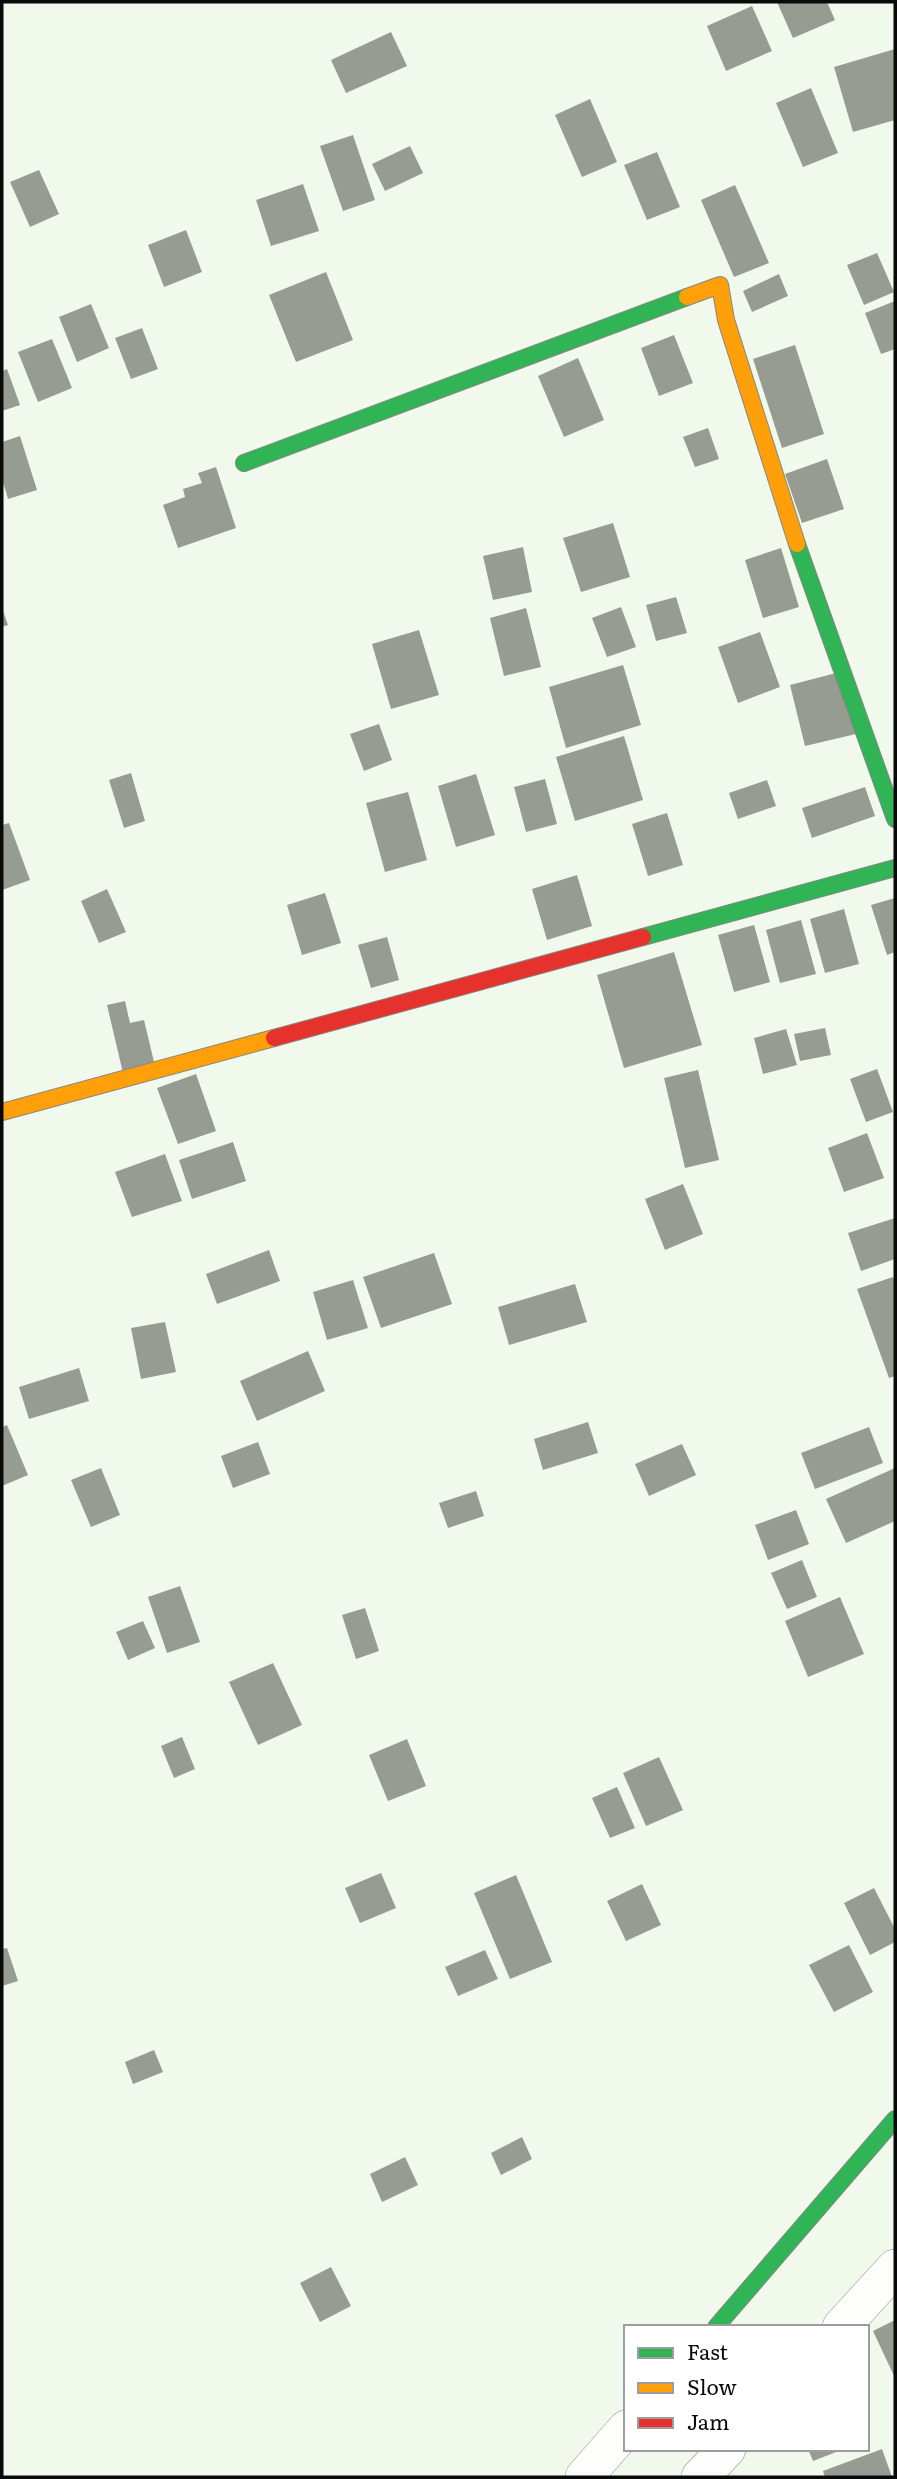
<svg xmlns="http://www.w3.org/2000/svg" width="897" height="2479" viewBox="0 0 897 2479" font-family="Literata,serif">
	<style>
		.building { fill: #979c93 }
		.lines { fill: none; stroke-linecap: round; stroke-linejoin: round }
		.street-casing { stroke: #8e928c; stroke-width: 38 }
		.fast-casing { stroke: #858883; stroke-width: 18 }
		.slow-casing { stroke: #858883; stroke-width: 18 }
		.jam-casing { stroke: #858883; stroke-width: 18 }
		.street { stroke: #fdfefc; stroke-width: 37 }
		.fast { stroke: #30b455; stroke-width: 16 }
		.slow { stroke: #ff9f0a; stroke-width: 16 }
		.jam { stroke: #e5322d; stroke-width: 16 }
	</style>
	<rect width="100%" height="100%" fill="#f1f9ed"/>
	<path class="building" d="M777,2H827L835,20L793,38Z
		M752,6L772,51L726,71L707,26Z
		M391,32L407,66L346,93L331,60Z
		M895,49V120L853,132L834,67Z
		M811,88L838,153L803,167L776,103Z
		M590,99L617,162L582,177L555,115Z
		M353,135L375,200L343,211L320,146Z
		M410,146L423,173L385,191L372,164Z
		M657,152L680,207L647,220L624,165Z
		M39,170L59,214L30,227L10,182Z
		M303,184L319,231L271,246L256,200Z
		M735,185L769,263L734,277L701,200Z
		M186,230L202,272L164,287L148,245Z
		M877,253L894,292L864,305L847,265Z
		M326,272L353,340L296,362L269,295Z
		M779,274L788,296L752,312L743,291Z
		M895,301V349L881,354L865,313Z
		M91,304L109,348L77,362L59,317Z
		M142,328L158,369L131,379L115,338Z
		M674,335L693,383L659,396L641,348Z
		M52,339L72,388L38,402L18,352Z
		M795,345L824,434L782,448L753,359Z
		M578,358L604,420L564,437L538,376Z
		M7,369L20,405L2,411V371Z
		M708,428L719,459L695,467L683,437Z
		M20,436L37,490L8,499L2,478V442Z
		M827,459L844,509L802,523L785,474Z
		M216,467L236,528L178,548L163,505L185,497L183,489L202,483L198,473Z
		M613,523L630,577L581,592L563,538Z
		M523,547L532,592L493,600L483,556Z
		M781,548L799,607L763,618L745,560Z
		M676,597L687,633L656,641L646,605Z
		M621,607L636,647L607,657L592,618Z
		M2,608L8,625L2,627Z
		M526,608L541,667L504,676L490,618Z
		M419,630L439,695L391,709L372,644Z
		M760,632L780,687L738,703L718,647Z
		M623,665L641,725L566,748L549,687Z
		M840,672L856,734L805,746L790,685Z
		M379,724L392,760L364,771L350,734Z
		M624,736L643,800L575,821L556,757Z
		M131,773L145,821L124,828L109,780Z
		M476,774L495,835L456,847L438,786Z
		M545,779L557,824L526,832L514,787Z
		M767,780L776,806L738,819L729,793Z
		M865,787L875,816L812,838L802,808Z
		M408,792L427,860L385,872L366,803Z
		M667,813L683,865L648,876L632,824Z
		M9,823L30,880L2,890V825Z
		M577,875L592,926L547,940L532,889Z
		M107,889L126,932L99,943L81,901Z
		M325,893L341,943L302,955L287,905Z
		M895,898V952L887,955L871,905Z
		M844,909L859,964L825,973L810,919Z
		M801,920L816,974L780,983L766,930Z
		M754,925L770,982L734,992L718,935Z
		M387,937L399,980L371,988L358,945Z
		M674,952L702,1045L624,1068L597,975Z
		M125,1001L130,1023L144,1020L155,1066L123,1073L107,1005Z
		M825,1028L831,1055L800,1061L794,1034Z
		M786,1029L797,1065L763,1074L754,1038Z
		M877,1069L893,1112L866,1122L850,1079Z
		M698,1070L719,1160L685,1168L664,1078Z
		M196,1074L216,1131L178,1144L157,1088Z
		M867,1133L884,1178L844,1192L828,1148Z
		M233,1142L246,1181L192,1199L179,1160Z
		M165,1154L182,1201L132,1217L115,1172Z
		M683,1184L703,1234L665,1250L645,1199Z
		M895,1218V1259L861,1271L848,1233Z
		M269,1250L280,1281L217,1304L206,1274Z
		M434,1253L452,1304L381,1328L363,1277Z
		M893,1277L895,1284V1376L889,1378L857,1289Z
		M353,1280L368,1328L327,1340L313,1292Z
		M575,1284L587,1322L509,1345L498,1307Z
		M165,1322L176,1372L141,1379L131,1328Z
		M308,1351L325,1391L257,1421L240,1381Z
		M79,1368L89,1401L29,1419L19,1387Z
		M588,1422L598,1453L543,1470L534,1439Z
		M7,1425L28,1475L2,1486V1427Z
		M869,1427L883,1463L815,1489L801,1453Z
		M258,1442L270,1474L233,1488L221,1456Z
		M682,1444L696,1475L649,1496L635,1464Z
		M101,1468L120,1515L91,1527L71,1480Z
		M895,1468V1521L846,1543L826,1499Z
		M476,1491L484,1516L448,1528L439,1503Z
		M796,1510L809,1544L768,1560L755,1525Z
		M802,1560L817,1597L787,1609L771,1573Z
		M180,1586L200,1642L167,1653L148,1597Z
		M840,1597L864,1654L808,1677L785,1621Z
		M365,1608L379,1651L356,1659L342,1615Z
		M143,1621L155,1648L128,1660L116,1632Z
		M273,1663L302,1725L258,1745L229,1682Z
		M182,1737L195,1769L174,1778L161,1746Z
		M407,1739L426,1786L388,1801L369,1755Z
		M659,1757L683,1810L646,1826L623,1773Z
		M617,1787L635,1828L610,1838L592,1798Z
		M381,1873L396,1908L360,1923L345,1888Z
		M516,1875L552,1962L510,1979L474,1893Z
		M642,1884L661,1925L626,1941L607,1901Z
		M874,1888L895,1929V1942L870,1955L844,1903Z
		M849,1945L873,1992L834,2012L809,1965Z
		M7,1948L18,1981L2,1986V1949Z
		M485,1950L498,1979L458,1996L445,1967Z
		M154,2050L163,2072L133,2084L125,2062Z
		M522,2137L532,2159L501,2175L491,2153Z
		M405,2157L418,2185L382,2202L370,2174Z
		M331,2267L351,2306L320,2322L300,2283Z
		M895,2320V2378L873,2331Z
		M808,2449H844L813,2461Z
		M882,2449L892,2477H825L823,2471Z"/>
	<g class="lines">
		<defs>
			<path id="street" d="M841,2327L895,2268
				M584,2477L626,2429
				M700,2477L727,2449"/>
			<path id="fast" d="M244,463L687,297
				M797,544L895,819
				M643,937L895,868
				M716,2327L895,2119"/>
			<path id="slow" d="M687,297L720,285L726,320L797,544
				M2,1112L274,1038"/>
			<path id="jam" d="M274,1038L643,937"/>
		</defs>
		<use href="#street" class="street-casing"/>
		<use href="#fast" class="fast-casing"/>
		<use href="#slow" class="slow-casing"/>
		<use href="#jam" class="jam-casing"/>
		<use href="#street" class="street"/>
		<use href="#fast" class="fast"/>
		<use href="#slow" class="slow"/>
		<use href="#jam" class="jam"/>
	</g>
	<rect width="897" height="2479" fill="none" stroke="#0a0a0a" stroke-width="7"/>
	<rect x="624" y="2325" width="245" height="126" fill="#ffffff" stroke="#9d9d9d" stroke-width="2"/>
	<rect x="638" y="2348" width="35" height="10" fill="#30b455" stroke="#9d9d9d" stroke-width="2"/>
	<text x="687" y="2360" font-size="21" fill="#0a0a0a">Fast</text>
	<rect x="638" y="2383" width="35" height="10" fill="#ff9f0a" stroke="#9d9d9d" stroke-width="2"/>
	<text x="687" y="2395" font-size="21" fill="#0a0a0a">Slow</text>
	<rect x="638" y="2418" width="35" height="10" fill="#e5322d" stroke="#9d9d9d" stroke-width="2"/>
	<text x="687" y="2430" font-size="21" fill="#0a0a0a">Jam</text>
</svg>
